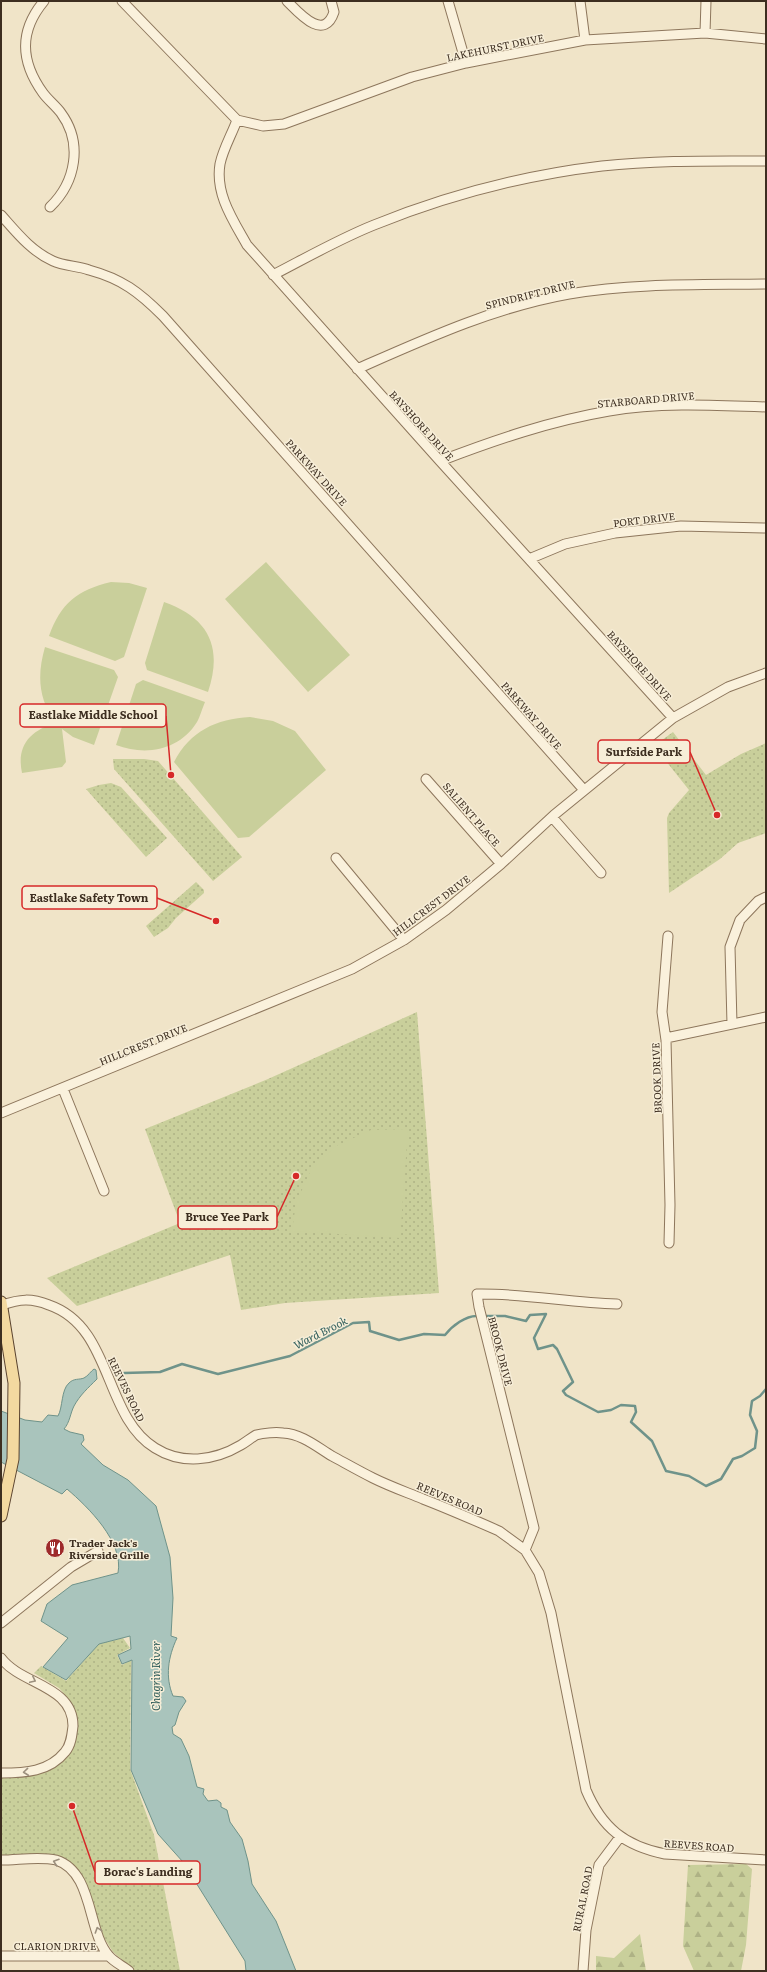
<svg xmlns="http://www.w3.org/2000/svg" width="767" height="1972" viewBox="0 0 767 1972" font-family="Literata,serif">
	<style>
		.forest { fill: url(#forest-firs) }
		.park { fill: url(#park-dots) }
		.pitch { fill: #c9cf9b }
		.water { fill: #a9c4bc; stroke: #6f938a }
		.lines { fill: none; stroke-linecap: round; stroke-linejoin: round }
		.stream { stroke: #6f938a; stroke-width: 2.5 }
		.minor-casing { stroke: #8d765c; stroke-width: 11 }
		.major-casing { stroke: #5b4430; stroke-width: 13 }
		.minor { stroke: #faf1dc; stroke-width: 9 }
		.major { stroke: #f3d9a0; stroke-width: 11 }
		.oneway { stroke: #9c907e }
		.labels { text-anchor: middle; dominant-baseline: central; stroke-width: 3; stroke-linejoin: round; paint-order: stroke }
		.street-label { font-size: 10px; fill: #3d2e20; stroke: #f7eed8 }
		.poi-label { font-size: 10px; font-weight: bold; fill: #3d2e20; stroke: #f7eed8; text-anchor: start }
		.water-label { font-size: 11px; font-style: italic; fill: #2f5d5a; stroke: #f7eed8 }
		.leader { fill: none; stroke: #d62828; stroke-width: 1.5 }
		.callout-dot { fill: #d62828; stroke: #f7eed8; stroke-width: 1.5 }
		.callout { fill: #f7eed8; stroke: #d62828; stroke-width: 1.5 }
		.callout-label { font-size: 11px; text-anchor: middle; font-weight: bold; fill: #3d2e20 }
	</style>
	<defs>
		<pattern id="forest-firs" width="22" height="20" patternUnits="userSpaceOnUse"><rect width="22" height="20" fill="#c9cf9b"/><path d="M5 1l3.5 6h-7zM16 11l3.5 6h-7z" fill="#aeb285"/></pattern>
		<pattern id="park-dots" width="8" height="8" patternUnits="userSpaceOnUse"><rect width="8" height="8" fill="#c9cf9b"/><path d="M2 2h.1M6 6h.1" fill="none" stroke="#aeb285" stroke-width="1.8" stroke-linecap="round"/></pattern>
	</defs>
	<rect width="100%" height="100%" fill="#f0e4c8"/>
	<path class="forest" d="M746,1864L752,1869L746,1945L741,1971H694L683,1946L688,1865Z
		M640,1934L646,1971H596V1956L614,1958Z"/>
	<path class="park" d="M673,732L706,775L741,754L766,743V833L738,843L720,859L669,893L667,818L669,813L689,790L654,746Z
		M113,759H144L158,761L242,857L213,881L114,769Z
		M111,783L121,787L167,838L146,857L86,789L99,785Z
		M196,882L204,890V893L176,918L168,928L154,937L146,926Z
		M417,1012L439,1293L285,1303L241,1310L230,1255L77,1306L47,1278L180,1223L145,1129L268,1079Z
		M123,1638L130,1648L117,1655L122,1665L131,1660L130,1769L154,1835L180,1971H135L113,1952L103,1936L94,1907L72,1865L1,1856V1775H31L72,1748L77,1732L75,1714L68,1698L59,1688L34,1673L41,1666L66,1681L99,1644Z"/>
	<path class="pitch" d="M266,562L350,655L308,692L225,599Z
		M111,582L129,583L147,588L124,657L115,661L49,636C61,603 77,590 111,582Z
		M164,602C209,618 223,647 208,692L147,670L145,663Z
		M45,647L114,670L118,677L94,745L73,737L62,729L66,762L62,767L22,773C16,745 31,730 56,723C38,699 37,675 45,647Z
		M143,680L205,702C202,709 200,717 197,722C179,751 145,756 116,745L136,684Z
		M250,717L273,721L295,731L326,770L249,837L238,838L174,762C190,731 216,719 250,717Z
		M408,1129L400,1238L292,1231L296,1203L311,1170L336,1146L371,1130Z"/>
	<path class="water" d="M94,1369L96,1370L97,1379C88,1388 80,1395 74,1406C70,1414 70,1422 64,1429L70,1432L83,1435L84,1440L81,1444L103,1465L128,1480L156,1506L170,1557L173,1598L171,1636L177,1638C168,1657 165,1677 173,1696L183,1697L186,1701L179,1712L175,1725L172,1727L173,1734L181,1739L189,1756L197,1787L204,1789L203,1794L208,1801L217,1800L221,1803V1807L227,1810L230,1822L242,1839L248,1861L252,1884L276,1921L296,1971H246L245,1961L183,1862L158,1834L131,1770L132,1660L122,1664L118,1655L131,1649L130,1636L99,1644L66,1680L43,1667L68,1638L41,1621L47,1604L72,1585L118,1573C124,1542 88,1507 67,1489L62,1494L1,1462V1411L25,1420L42,1422L48,1415L58,1416C63,1407 61,1390 69,1383C74,1378 79,1380 84,1378C88,1376 91,1371 94,1369Z"/>
	<g class="lines">
		<path class="stream" d="M483,1316H505L526,1321L530,1315L546,1314L534,1338L538,1349L553,1345L557,1349L573,1382L563,1391L566,1395L598,1412L611,1410L621,1405L635,1406L636,1412L631,1422L652,1441L666,1471L689,1476L706,1486L721,1479L733,1459L742,1456L755,1448L757,1431L750,1415L752,1401L760,1396L766,1389
			M124,1373L160,1372L182,1364L218,1374L290,1356L353,1323L369,1322L370,1331L399,1340L424,1334L445,1335C452,1326 466,1315 478,1316"/>
		<defs>
			<path id="minor" d="M44,1C19,31 20,61 43,93C48,100 56,106 61,113C83,143 76,182 50,207
				M122,1L237,120
				M287,1C299,13 324,42 334,12L331,1
				M448,1L466,63
				M580,1L585,40
				M705,33L706,1
				M237,120C232,134 223,149 220,164C215,194 233,220 247,245L440,461L673,718
				M237,120L263,126L284,124L412,77L466,63L585,40L705,33L766,39
				M1,215C17,233 31,251 53,261C64,266 78,266 89,270C122,279 139,292 163,316L584,790
				M273,275C306,258 339,239 374,225C446,196 525,175 602,166C657,160 711,161 766,161
				M357,369C425,339 495,307 569,294C634,283 700,285 766,284
				M440,461C495,440 550,421 609,411C660,402 714,405 766,407
				M529,559L565,544L615,533L681,526L766,528
				M426,779L501,864
				M552,817L601,873
				M336,858L404,940
				M668,936L662,1012L666,1040L670,1205L669,1243
				M732,1024L730,947L740,920L758,901L766,897
				M666,1038L766,1017
				M63,1089L104,1191
				M1,1113L352,969L404,940L446,910L501,864L554,815L673,718L728,687L766,673
				M2,1305C20,1299 31,1298 49,1305C113,1327 103,1416 155,1448C182,1465 214,1461 241,1445C246,1442 251,1438 256,1435C263,1433 276,1432 283,1433C302,1434 317,1447 332,1456C345,1463 359,1471 373,1478C389,1486 406,1492 423,1499C449,1509 474,1520 499,1531L525,1550L539,1573L551,1613L586,1790C602,1828 625,1846 665,1854L766,1860
				M525,1550L534,1528L479,1307L477,1294C524,1293 570,1303 617,1304
				M1,1623L71,1567L98,1551
				M1,1658C21,1685 73,1685 73,1726C72,1735 71,1745 65,1752C49,1772 25,1773 1,1773
				M1,1860C18,1860 40,1856 56,1860C94,1872 87,1932 109,1956C114,1962 123,1966 129,1971
				M1,1956H109
				M583,1971L586,1930L599,1865L620,1837"/>
			<path id="major" d="M1,1302L14,1383L13,1459L1,1516"/>
		</defs>
		<use href="#minor" class="minor-casing"/>
		<use href="#major" class="major-casing"/>
		<use href="#minor" class="minor"/>
		<use href="#major" class="major"/>
	</g>
	<defs><path id="oneway-chevron" d="M-2-3.5L2.5 0L-2 3.5" fill="none" stroke-width="1.6" stroke-linecap="round" stroke-linejoin="round"/></defs>
	<g class="oneway">
		<use href="#oneway-chevron" transform="translate(33 1680) rotate(25)"/>
		<use href="#oneway-chevron" transform="translate(26 1772) rotate(174)"/>
		<use href="#oneway-chevron" transform="translate(56 1862) rotate(-162)"/>
		<use href="#oneway-chevron" transform="translate(98 1930) rotate(-108)"/>
	</g>
	<defs>
		<symbol id="restaurant-disc" viewBox="-11 -11 22 22"><circle r="9.5" fill="#9e2a2b" stroke="#f7eed8"/><path d="M-5-6h1v4h1v-4h1v4h1v-4h1v5L-1.5 .5V6h-2V.5L-5-1ZM5-6V6H3V1.5H1.5Q1.5-4 5-6Z" fill="#fff"/></symbol>
	</defs>
	<g fill-rule="evenodd">
		<use href="#restaurant-disc" x="44" y="1537" width="22" height="22"/>
	</g>
	<g class="labels">
		<g class="street-label">
			<text transform="translate(495 47) rotate(-12)">LAKEHURST DRIVE</text>
			<text transform="translate(530 294) rotate(-14)">SPINDRIFT DRIVE</text>
			<text transform="translate(646 399) rotate(-5)">STARBOARD DRIVE</text>
			<text transform="translate(422 425) rotate(48)">BAYSHORE DRIVE</text>
			<text transform="translate(317 472) rotate(48)">PARKWAY DRIVE</text>
			<text transform="translate(644 519) rotate(-7)">PORT DRIVE</text>
			<text transform="translate(640 665) rotate(48)">BAYSHORE DRIVE</text>
			<text transform="translate(532 715) rotate(49)">PARKWAY DRIVE</text>
			<text transform="translate(472 814) rotate(49)">SALIENT PLACE</text>
			<text transform="translate(431 905) rotate(-37)">HILLCREST DRIVE</text>
			<text transform="translate(143 1044) rotate(-22)">HILLCREST DRIVE</text>
			<text transform="translate(656 1078) rotate(-92)">BROOK DRIVE</text>
			<text transform="translate(501 1351) rotate(76)">BROOK DRIVE</text>
			<text transform="translate(127 1389) rotate(64)">REEVES ROAD</text>
			<text transform="translate(450 1498) rotate(23)">REEVES ROAD</text>
			<text transform="translate(699 1845) rotate(4)">REEVES ROAD</text>
			<text transform="translate(582 1899) rotate(-79)">RURAL ROAD</text>
			<text x="55" y="1945">CLARION DRIVE</text>
		</g>
		<g class="poi-label">
			<text x="69" y="1542">Trader Jack's<tspan x="69" dy="12">Riverside Grille</tspan></text>
		</g>
		<g class="water-label">
			<text transform="translate(320 1332) rotate(-27)">Ward Brook</text>
			<text transform="translate(155 1676) rotate(-90)">Chagrin River</text>
		</g>
	</g>
	<path class="leader" d="M171 775L166 716M717 815L690 752M216 921L157 898M296 1176L277 1217M72 1806L95 1872"/>
	<g class="callout-dot">
		<circle cx="171" cy="775" r="4"/>
		<circle cx="717" cy="815" r="4"/>
		<circle cx="216" cy="921" r="4"/>
		<circle cx="296" cy="1176" r="4"/>
		<circle cx="72" cy="1806" r="4"/>
	</g>
	<g class="callout">
		<rect x="20" y="704" width="146" height="23" rx="4"/>
		<rect x="598" y="740" width="92" height="23" rx="4"/>
		<rect x="22" y="886" width="135" height="23" rx="4"/>
		<rect x="178" y="1206" width="99" height="23" rx="4"/>
		<rect x="95" y="1861" width="105" height="23" rx="4"/>
	</g>
	<g class="callout-label">
		<text x="93" y="719">Eastlake Middle School</text>
		<text x="644" y="756">Surfside Park</text>
		<text x="89" y="902">Eastlake Safety Town</text>
		<text x="227" y="1221">Bruce Yee Park</text>
		<text x="148" y="1876">Borac's Landing</text>
	</g>
	<rect width="767" height="1972" fill="none" stroke="#3d2e20" stroke-width="4"/>
</svg>
